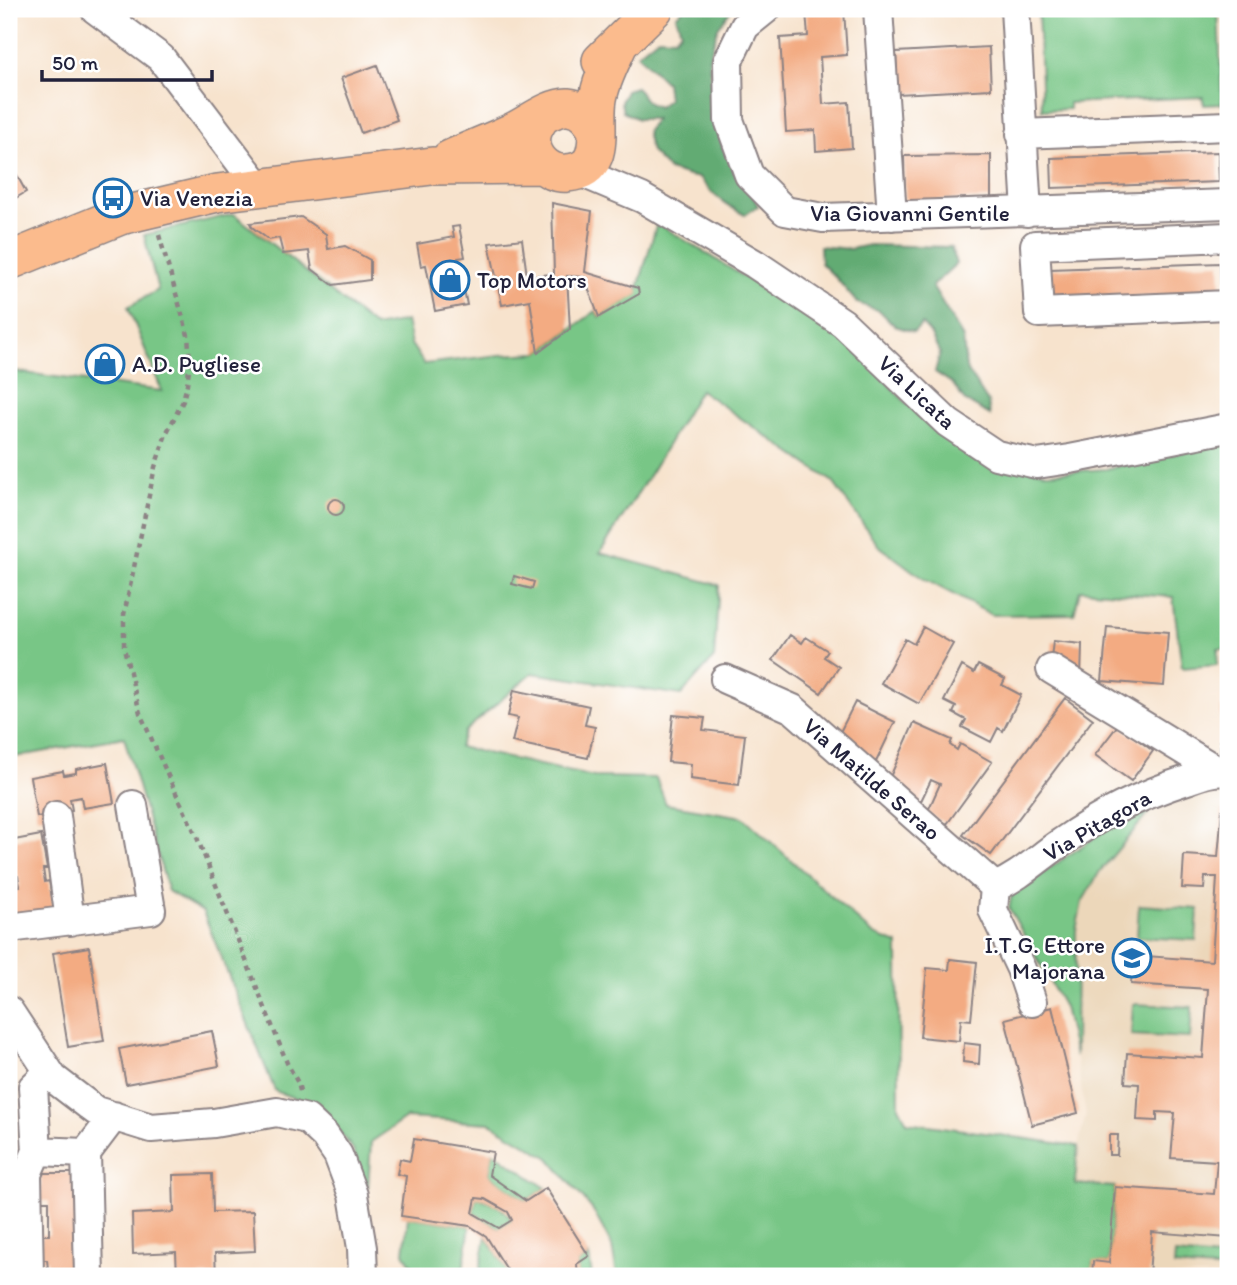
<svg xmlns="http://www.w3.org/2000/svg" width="1237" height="1285" viewBox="0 0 1237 1285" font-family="Itim,sans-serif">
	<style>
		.built { fill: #ecd7ba }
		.green { fill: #78c686; stroke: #4d7460; stroke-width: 2 }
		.forest { fill: #62ab73; stroke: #426657; stroke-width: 2 }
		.building { fill: #f3ab82; fill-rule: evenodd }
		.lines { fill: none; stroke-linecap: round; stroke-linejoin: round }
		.minor-casing { stroke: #8c8284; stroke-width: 32 }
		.major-casing { stroke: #8c8284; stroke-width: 40 }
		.path { stroke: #8c8284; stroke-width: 4.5; stroke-dasharray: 5 5; stroke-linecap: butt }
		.minor { stroke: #fff; stroke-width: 28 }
		.major { stroke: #fbbb8d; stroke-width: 37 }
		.labels { text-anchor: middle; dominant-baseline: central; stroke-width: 5; stroke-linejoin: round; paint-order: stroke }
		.poi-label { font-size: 23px; fill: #22223b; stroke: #fff; text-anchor: start }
		.street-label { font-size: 23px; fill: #22223b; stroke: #fff }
	</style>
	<rect width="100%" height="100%" fill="#fff"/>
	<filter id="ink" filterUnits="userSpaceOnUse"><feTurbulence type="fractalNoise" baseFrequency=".0143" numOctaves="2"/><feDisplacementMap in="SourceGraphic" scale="14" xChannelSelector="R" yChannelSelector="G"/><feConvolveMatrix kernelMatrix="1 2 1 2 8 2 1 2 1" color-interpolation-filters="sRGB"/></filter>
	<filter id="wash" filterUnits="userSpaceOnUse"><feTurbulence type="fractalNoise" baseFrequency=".00686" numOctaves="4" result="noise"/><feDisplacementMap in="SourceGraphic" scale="28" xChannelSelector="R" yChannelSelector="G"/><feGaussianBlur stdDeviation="1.57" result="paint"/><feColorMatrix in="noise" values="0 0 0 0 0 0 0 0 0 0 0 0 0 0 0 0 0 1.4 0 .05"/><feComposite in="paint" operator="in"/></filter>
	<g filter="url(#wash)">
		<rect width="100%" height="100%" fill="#f7e3cd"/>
		<path class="built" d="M1215,786L1228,788V1276H1061L1075,1184L1078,1146L1086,1114L1070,1028L1064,1007L1009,908L1139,807Z"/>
		<path class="green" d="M1038,9H1218L1222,104L1204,105L1203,97L1069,103V109L1042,110Z
			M234,214L375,327L406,321L411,344L424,364L500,355L538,353L596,311L599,317L638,294V288L657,223L848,341L926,424L963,449L1047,473L1106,469L1228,442V649H1218L1217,665L1182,668L1173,597L1080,590L1074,614L992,615L922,578L878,545L833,482L700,390L655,466L600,553L719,585L714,658L681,695L532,673L465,731L459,747L594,777L656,778L666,804L743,817L874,935L898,944L899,1107L907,1122L1078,1146L1075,1184L1115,1187L1109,1263L1093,1262L1092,1276H617L612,1246L593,1210L549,1158L490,1123L406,1118L371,1142L368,1188L352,1148L321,1108L275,1091L203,912L168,891L124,737L9,758V371L162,391L128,307L158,290L144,235Z
			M1149,804L1151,810L1100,871L1082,902L1076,930L1075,1056L1064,1007L1009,908L1012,894L1139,807Z
			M1139,905L1198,909L1196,940L1137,937Z
			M1133,1004L1192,1007L1190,1038L1131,1035Z
			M493,1152L546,1188L526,1201L489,1175Z
			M476,1198C489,1200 505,1208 512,1220L499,1228L473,1213Z
			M408,1217L470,1226L462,1276H419L404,1253Z
			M486,1236L511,1276H479Z
			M1175,1254L1228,1259V1270L1174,1266Z
			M589,1256L592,1276H578L577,1264Z"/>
		<path class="forest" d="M683,9H732L718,28L709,58L713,110L723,149L750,189L758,206L745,215C726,205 711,195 700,178L689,176L669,170L651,152L646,132L656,119H638L623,112L621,102L626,90L636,87L648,103L658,107L668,99L666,83L637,54L658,37L675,38L681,31L676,16Z
			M869,245L951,247L956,264L932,286L963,338L966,368L988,402L990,415L964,400L953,384L935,372L940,353L930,333L922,324L914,332L895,326L880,311L857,303L837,279L821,263L820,246L850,249Z"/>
		<g id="blocks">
			<path class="building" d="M844,10L847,55L820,57L823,104L849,102L852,148L816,151L815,130L786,132L780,38L808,36L806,12Z
				M989,47L991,89L898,94L896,52Z
				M377,65L397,120L361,133L341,78Z
				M1218,152L1219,182L1052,188L1051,158Z
				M991,155V199L905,201L904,156Z
				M14,170L26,192L9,202V173Z
				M552,203L592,211L585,272L638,288L639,294L599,317L584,277L567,276L570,329L538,353L530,300L502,305L489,243L522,239L527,276L554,274Z
				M301,217L326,234L328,249L345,246L370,260V280L333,285L312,269L309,251L283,254L279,238L269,240L252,227L250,223Z
				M459,226L465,257L458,258L467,305L435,311L426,265L421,266L417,244L454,237L452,227Z
				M1220,263L1221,295L1052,300L1050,269Z
				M328 507a8 8 0 1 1 16 0a8 8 0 1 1-16 0Z
				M514,576L534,582L532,589L512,584Z
				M923,627L953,644L919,704L881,683L905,639L914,644Z
				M1107,627L1168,632L1164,686L1102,681Z
				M790,635L802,643L806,637L828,651L824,657L839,667L821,693L773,660Z
				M1053,641L1082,644L1081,679L1051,659Z
				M978,665L1005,679L1002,685L1021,695L1003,731L998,728L991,742L962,727L966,720L953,713L956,707L944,701L962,666L974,673Z
				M514,690L589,706L585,725L595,727L588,758L512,742L518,718L508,716Z
				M1065,698L1093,719L991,855L963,835Z
				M855,702L895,722L876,762L835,742Z
				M1221,708H1228V759H1220Z
				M673,715L705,718L703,730L745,735L739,785L690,779L691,764L668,762Z
				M914,723L952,740L950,745L957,750L960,744L992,762L947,824L927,813L940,784L931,780L919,805L886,786Z
				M1118,725L1153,751L1131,781L1095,755Z
				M107,763L114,803L83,808L81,797L70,799L72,810L37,817L30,777L63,771L64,775L76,773V769Z
				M1222,810H1228V1238L1152,1232L1149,1276H1092L1093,1261L1109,1263L1115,1187L1214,1194L1217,1161L1171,1158L1175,1113L1157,1112V1121L1137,1120L1139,1084L1125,1083L1127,1053L1203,1058L1208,989L1131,984L1133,955L1212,961L1217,877H1205L1204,889L1182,888L1184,855L1218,857Z
				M41,835L47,869H43L45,882L49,881L55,913L15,920L9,888L20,886L18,876L9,877V841Z
				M89,947L104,1041L68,1047L53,953Z
				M950,959L977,962L971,1020L961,1019L959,1041L920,1037L927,968L949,970Z
				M1052,1007L1078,1113L1032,1125L1005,1019Z
				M212,1031L219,1066L126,1084L119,1049Z
				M964,1043L980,1045L979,1064L963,1062Z
				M1109,1135H1118L1117,1155H1109Z
				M414,1139L493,1152L489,1175L526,1201L546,1188L589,1256L577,1264L578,1276H511L486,1236L470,1226L401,1216L406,1176L397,1174L400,1159L410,1161ZM476,1198L485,1199L508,1212L512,1220L499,1228L473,1213Z
				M41,1173H83L82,1276H41V1269H48L47,1260H41V1235H49V1201H41Z
				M212,1174L213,1212L253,1211L255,1251L215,1253L216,1276H177L176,1252L133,1254L132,1214L174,1212L173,1175Z"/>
		</g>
	</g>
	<g filter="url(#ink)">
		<use href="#blocks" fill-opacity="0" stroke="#8c8284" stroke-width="2"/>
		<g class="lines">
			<defs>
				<path id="minor" d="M95,9L161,58L259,187
					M766,9L745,26L728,61L729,120L749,175L785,211L823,218L1228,204
					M878,9L892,216
					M1015,9L1027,212
					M1021,134L1228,126
					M578,171L642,198L755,264L843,323L948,423L996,455L1037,464L1070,459L1228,428
					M1228,237L1035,245L1039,313L1228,305
					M1051,669L1216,770
					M725,679L793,709L995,887C1021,876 1039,857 1062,842C1100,815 1143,794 1187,780C1201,775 1213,770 1228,772
					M56,816L70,921
					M995,887L993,910L1021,969L1032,1002
					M9,928L151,910L133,805
					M9,1011L53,1078L96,1111L151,1128L214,1123L277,1112L307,1119L325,1136L338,1155L353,1195L362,1248L363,1276
					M49,1072L33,1087L37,1151L86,1153
					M29,1276L27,1174L37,1151
					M89,1276L86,1153L114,1116"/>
				<path id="major" d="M601,61L654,9
					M541,117C537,123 533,128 532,136C529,156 547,175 567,173C609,170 593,126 598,99C601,80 611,62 619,44
					M450,159C470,150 490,142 510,133C526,126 551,106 568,107C582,108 590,118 596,129
					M9,261L120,216L217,193L432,166L542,165"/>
			</defs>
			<use href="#minor" class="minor-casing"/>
			<use href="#major" class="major-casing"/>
			<path class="path" d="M159,235L188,335L190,362L187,384L183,401L166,434L155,467L124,615V648L140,713L174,789L196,835L287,1063L298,1083L300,1091"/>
			<use href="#minor" class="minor"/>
			<use href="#major" class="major"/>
		</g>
	</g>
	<defs>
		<symbol id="bus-ring" viewBox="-11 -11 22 22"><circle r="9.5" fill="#fff" stroke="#1f6fb2" stroke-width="1.5"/><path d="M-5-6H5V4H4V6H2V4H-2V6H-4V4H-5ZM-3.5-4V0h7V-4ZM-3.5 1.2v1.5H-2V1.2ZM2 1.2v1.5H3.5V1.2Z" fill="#1f6fb2"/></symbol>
		<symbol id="shop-ring" viewBox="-11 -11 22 22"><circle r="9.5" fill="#fff" stroke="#1f6fb2" stroke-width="1.5"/><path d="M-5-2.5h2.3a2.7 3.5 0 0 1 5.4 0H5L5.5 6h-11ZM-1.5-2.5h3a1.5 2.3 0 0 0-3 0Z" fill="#1f6fb2"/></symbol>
		<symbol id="school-ring" viewBox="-11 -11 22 22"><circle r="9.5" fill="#fff" stroke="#1f6fb2" stroke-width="1.5"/><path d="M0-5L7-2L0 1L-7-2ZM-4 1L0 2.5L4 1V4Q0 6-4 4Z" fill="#1f6fb2"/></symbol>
	</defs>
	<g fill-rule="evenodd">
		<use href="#bus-ring" x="91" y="176" width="44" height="44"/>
		<use href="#shop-ring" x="428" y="258" width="44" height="44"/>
		<use href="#shop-ring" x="83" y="342" width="44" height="44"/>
		<use href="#school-ring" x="1110" y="936" width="44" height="44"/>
	</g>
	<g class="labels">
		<g class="poi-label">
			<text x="140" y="198">Via Venezia</text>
			<text x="477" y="280">Top Motors</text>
			<text x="132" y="364">A.D. Pugliese</text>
			<text x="1105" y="945" text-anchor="end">I.T.G. Ettore<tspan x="1105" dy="26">Majorana</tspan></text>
		</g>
		<g class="street-label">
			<text x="910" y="213">Via Giovanni Gentile</text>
			<text transform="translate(917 392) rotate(43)">Via Licata</text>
			<text transform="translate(872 779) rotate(41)">Via Matilde Serao</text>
			<text transform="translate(1097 825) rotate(-30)">Via Pitagora</text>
		</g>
	</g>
	<rect width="1237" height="1285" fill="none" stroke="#fff" stroke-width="35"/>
	<path d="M42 70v10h170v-10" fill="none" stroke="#22223b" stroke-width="3.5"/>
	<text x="52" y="70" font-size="21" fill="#22223b" stroke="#ffffff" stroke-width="5" paint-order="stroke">50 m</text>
</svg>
